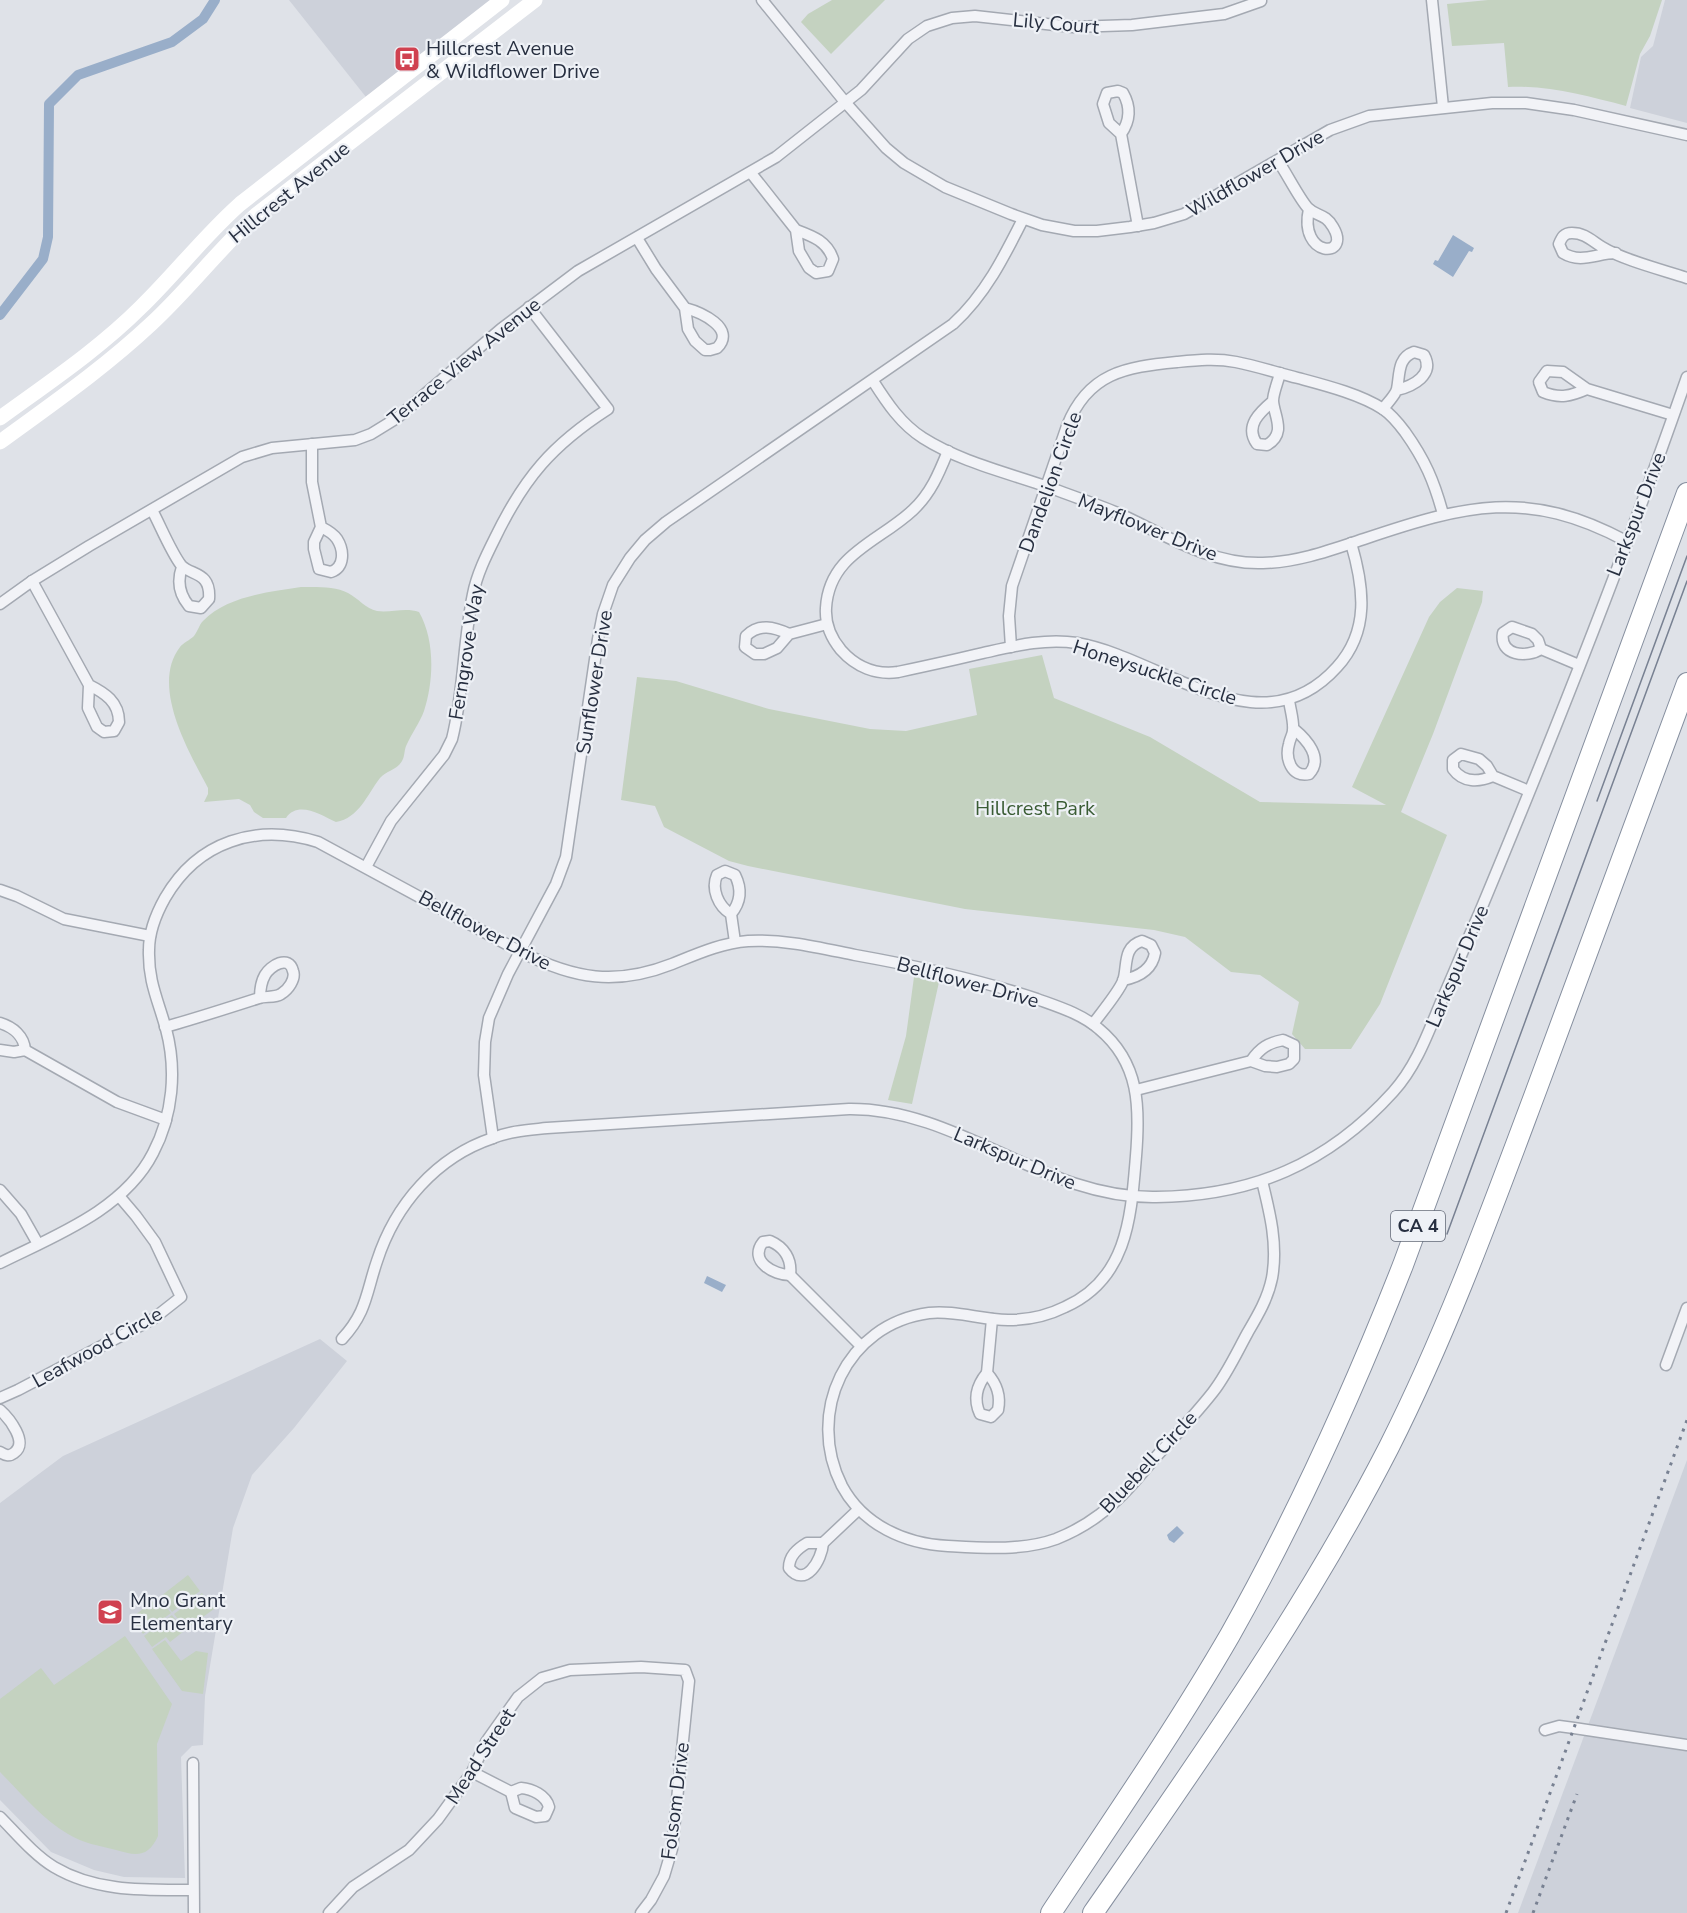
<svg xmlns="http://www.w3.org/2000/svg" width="1687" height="1913" font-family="'Nunito Sans',sans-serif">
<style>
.built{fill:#cdd1da}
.green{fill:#c4d2c0}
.water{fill:#99aec9}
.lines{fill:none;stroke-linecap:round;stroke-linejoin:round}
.canal{stroke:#99aec9;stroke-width:10}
.minor-casing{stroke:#a4a9b2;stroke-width:13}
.motorway-casing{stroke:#868f9f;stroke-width:22}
.minor{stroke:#f2f3f7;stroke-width:10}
.secondary{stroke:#fff;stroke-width:15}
.motorway{stroke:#fff;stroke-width:20}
.tram{stroke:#788192;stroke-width:1.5}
.rail{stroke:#788192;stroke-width:3;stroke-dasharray:3 6;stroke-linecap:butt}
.labels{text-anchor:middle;stroke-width:4.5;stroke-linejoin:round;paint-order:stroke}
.shield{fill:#eef1f6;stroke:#636977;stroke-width:1.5}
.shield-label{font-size:18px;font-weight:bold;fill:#272f40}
.street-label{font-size:20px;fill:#272f40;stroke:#eef1f6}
.poi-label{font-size:20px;fill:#272f40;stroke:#eef1f6;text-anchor:start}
.park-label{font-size:20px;fill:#3a5c34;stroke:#eef1f6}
</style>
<rect width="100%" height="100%" fill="#dfe2e8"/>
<g class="built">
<path d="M289,0H493L366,97Z"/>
<path d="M1665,0H1687V123L1630,108L1641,57L1653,46Z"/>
<path d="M320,1339L347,1361L294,1428L252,1475L233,1528L205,1696L203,1745L192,1746L181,1757L185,1878L124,1877L94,1870L51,1852L0,1800V1503L63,1456Z"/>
<path d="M1687,1460V1913H1518Z"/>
</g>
<g class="green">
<path d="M832,0H885L831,54L801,22L808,14Z"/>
<path d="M1488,0H1662L1650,36L1640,54L1626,106C1587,96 1549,85 1508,87L1504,43L1452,46L1447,4Z"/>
<path d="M301,587C317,587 335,586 348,593C358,598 366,609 377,611C391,613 405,607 419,612C435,640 434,680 424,711C420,722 412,733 407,744C404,749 405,756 402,761C397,770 386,771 380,778C367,795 359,818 336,822C321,815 298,800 286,818H263L254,812L250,805L239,799L204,802L208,794V788C189,752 150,686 180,647C183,643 190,640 194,636C198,631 199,625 203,621C227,596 269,592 301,587Z"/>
<path d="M1457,588L1483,591L1482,602L1433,734L1401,812L1447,835L1380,1004L1351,1049H1305L1292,1034L1299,1002L1260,975L1231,972L1185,937L1154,930L965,909L748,866L729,861L664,827L655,806L621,800L637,677L676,681L769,709L870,729L906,731L977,715L969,669L1042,655L1054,698L1150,737L1260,802L1386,805L1352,787L1429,617L1440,602Z"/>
<path d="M914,977L939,982L912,1104L888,1100L906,1036Z"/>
<path d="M188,1575L200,1591L172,1612L161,1596Z"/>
<path d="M202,1593L214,1609L186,1629L174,1614Z"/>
<path d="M159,1597L171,1613L143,1634L131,1618Z"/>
<path d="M172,1615L184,1631L170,1642L166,1637L152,1647L144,1636Z"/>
<path d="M125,1636L172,1704L157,1744L158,1836C148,1858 136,1856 116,1850C100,1846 82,1843 68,1834C42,1819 21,1793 0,1772V1699L41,1668L54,1685Z"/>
<path d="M165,1640L181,1661L196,1651L208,1653L203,1694L182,1691L152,1649Z"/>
</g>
<g class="water">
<path d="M1453,235L1474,248L1472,252L1469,251L1453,277L1433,264L1435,260L1438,261Z"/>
<path d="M707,1276L726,1285L722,1292L704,1283Z"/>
<path d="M1177,1526L1184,1533L1174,1543L1169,1540L1167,1535Z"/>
</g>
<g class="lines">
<path class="canal" d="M0,315L43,259L48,237L49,104L78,75L172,42L203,19L215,0"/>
<g class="minor-casing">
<g id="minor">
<path d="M762,0L845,102L886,148L904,163L945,187L1011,214L1042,225L1074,231H1097L1130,227L1154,223L1184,214L1330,130L1369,116L1492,103H1526L1574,110L1687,135"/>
<path d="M1432,0L1443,107"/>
<path d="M1121,134C1130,121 1131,107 1123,93L1118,91L1107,93L1103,104L1109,123L1121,134L1138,226"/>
<path d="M1278,161C1286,172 1300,200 1308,208C1317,217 1325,213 1333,227C1352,259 1298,258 1309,209"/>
<path d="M751,173L796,230L799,251L809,268L816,273L828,271L833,259C827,241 812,236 796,230"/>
<path d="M637,238L656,269L685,308L688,329L695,341L705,350H710L717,348C737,328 700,312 685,308"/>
<path d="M1616,253C1597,253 1581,264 1563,253L1559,244C1562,237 1564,233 1572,233C1585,233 1592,241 1602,247C1623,260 1663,270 1687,278"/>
<path d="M873,381C887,403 901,424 923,438C964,464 1014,474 1059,491C1080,499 1102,506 1122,515C1167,536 1212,565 1263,563C1299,562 1331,550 1364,539C1465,505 1527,488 1626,541"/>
<path d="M1587,389C1571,396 1560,399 1543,392L1539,382L1547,371L1563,372L1587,389L1673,415"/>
<path d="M1273,401C1260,412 1244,426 1257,444L1267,445C1287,433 1274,416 1273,401C1273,393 1278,382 1280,373"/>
<path d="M1383,409C1387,403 1395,396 1397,389C1400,375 1397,358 1414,352L1424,355C1435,375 1413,386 1397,390"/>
<path d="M312,444V482L321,527L314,542V549L319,569L331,572C345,567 344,550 337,539C333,533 327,530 321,527"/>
<path d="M948,451C939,473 931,493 913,510C879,542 829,554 826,608C825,624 831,638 841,650C856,667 876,675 898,672C926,666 954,660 983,653C1014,646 1045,638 1077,643C1163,658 1260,753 1337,667C1370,631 1364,587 1351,543"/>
<path d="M152,510C160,525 171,552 181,565C191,576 211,571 209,599L201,608L189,606C179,594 177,581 182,567"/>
<path d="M32,581L89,685L88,708L97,727L104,732L114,731L119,722C119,702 105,693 89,685"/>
<path d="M0,604L32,581L89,546L242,457L272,448L355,440L371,434L397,418L501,329L578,271L776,157L861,90L908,39L927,26L952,18L975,16L1073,27L1132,25L1224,14L1261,1"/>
<path d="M789,634C774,627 759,623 746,636L745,647L755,654H764L777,648L789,634L827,624"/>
<path d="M1011,647L1009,616L1012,586L1067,426C1088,373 1125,367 1177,362C1197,360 1216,358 1236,362C1257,366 1277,373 1298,378C1324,385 1360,394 1383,409C1392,415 1399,424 1405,432C1425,460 1434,481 1443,514"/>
<path d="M1541,649C1527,658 1499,656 1503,633L1512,627L1532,634L1538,640L1541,649L1579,665"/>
<path d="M1289,700C1290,709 1294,721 1293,730C1293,734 1290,739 1289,744C1285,758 1291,778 1309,774C1324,758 1306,739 1294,729"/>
<path d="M1493,776C1479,782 1463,783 1453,769V760L1461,754L1479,759L1487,766L1493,776L1529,791"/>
<path d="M366,867L391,821L444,755L452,739C464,692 463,642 473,594C477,574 486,556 495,538C524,478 552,445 608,409L529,307"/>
<path d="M0,890L17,896L64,919L150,936"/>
<path d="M731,914C741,902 742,889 735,875L725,871L717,875C711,889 718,906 731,914L735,942"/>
<path d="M0,1023C13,1027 24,1036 25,1050"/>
<path d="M1093,1024C1101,1013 1118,993 1123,981C1128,967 1122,947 1142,941L1151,945L1155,953C1152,970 1139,977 1123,980"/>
<path d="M165,1027C197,1018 228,1008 259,998C266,996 275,998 281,994C288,990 296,979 293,971C289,954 270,966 265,975C261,982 260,990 260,998"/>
<path d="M0,1050L14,1052L25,1050L117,1102L166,1120"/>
<path d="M1136,1090L1251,1061L1265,1066L1277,1067L1289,1064L1294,1059V1045L1283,1040C1268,1043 1260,1048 1251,1061"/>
<path d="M493,1138L484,1075L485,1042L489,1018L508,974L556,884L566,857L598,639L603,614L613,585L630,558L645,540L666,522L953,324C985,295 1004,257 1023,219"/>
<path d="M0,1190L21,1214L38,1244"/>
<path d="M770,1241C784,1247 792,1259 790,1275C774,1275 748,1261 763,1242Z"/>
<path d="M0,1263C54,1236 124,1210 153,1153C173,1115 177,1070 166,1029C158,1000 148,981 149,950C149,931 156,914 165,898C198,841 256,823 318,842L521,952C574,979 616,986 672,964C697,954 721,943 748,941C784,939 820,948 855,955C917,966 977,979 1037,999C1059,1007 1082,1014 1099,1029C1140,1063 1140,1108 1136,1156C1131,1216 1128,1279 1065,1307C1047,1316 1028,1320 1008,1320C982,1320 955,1310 929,1313C846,1324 805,1413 842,1486C863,1525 905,1544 948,1546C983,1548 1023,1551 1056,1539C1071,1533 1086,1525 1099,1515C1121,1499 1137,1479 1154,1459C1174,1437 1195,1415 1213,1392C1227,1374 1237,1352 1248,1332C1258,1315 1268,1298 1272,1278C1278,1245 1270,1213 1262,1181"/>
<path d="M790,1275L861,1346"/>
<path d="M342,1339C367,1312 366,1293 377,1261C395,1205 436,1157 493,1138C510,1131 529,1130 547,1128L849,1109C960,1108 1043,1199 1156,1197C1252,1196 1328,1164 1393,1092C1416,1067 1428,1033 1441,1002C1454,973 1466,943 1479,914C1553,737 1624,558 1687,377"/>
<path d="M1666,1365L1687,1308"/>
<path d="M987,1373C997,1384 1001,1395 998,1410L991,1417L980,1414C973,1399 977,1385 987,1373Z"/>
<path d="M987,1373L992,1319"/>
<path d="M0,1398L18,1390L153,1319L181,1297L155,1242L136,1216L119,1196"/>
<path d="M0,1410C9,1418 29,1443 14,1453C9,1457 5,1455 0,1452"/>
<path d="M807,1543H823C822,1560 805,1589 789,1568C789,1556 797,1549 807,1543Z"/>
<path d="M823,1543L858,1510"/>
<path d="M1545,1730L1559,1726L1574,1728L1687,1745"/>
<path d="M193,1763L194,1913"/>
<path d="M472,1772L511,1792"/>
<path d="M521,1788C532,1789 546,1795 549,1807L545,1816L536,1817L515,1808L511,1792Z"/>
<path d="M0,1817C16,1833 34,1855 54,1867C96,1892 144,1890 192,1890"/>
<path d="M329,1913L353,1887L409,1850L438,1819L472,1772L486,1742L518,1697L542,1678L570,1670L641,1667L685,1670L689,1681L672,1849L664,1876L651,1900L641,1913"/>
</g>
</g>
<g class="motorway-casing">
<g id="motorway">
<path d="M1051,1913C1112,1821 1175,1730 1230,1635C1297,1516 1353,1392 1403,1265L1687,493"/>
<path d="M1093,1913C1198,1762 1305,1611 1389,1447C1447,1332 1491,1211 1536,1091C1587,955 1638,819 1687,683"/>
</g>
</g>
<use href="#minor" class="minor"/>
<g class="secondary">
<path d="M0,418C48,383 99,349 141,307C175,274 204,236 240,204L502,0"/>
<path d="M0,442C52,404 104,368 151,324C188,290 219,249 256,215L535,0"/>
</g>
<use href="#motorway" class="motorway"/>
<g class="tram">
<path d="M1597,801L1687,556"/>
<path d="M1447,1234L1687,581"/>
</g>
<g class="rail">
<path d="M1506,1913L1687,1420"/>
<path d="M1533,1913L1577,1794"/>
</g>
</g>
<defs>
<g id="bus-square" transform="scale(1.35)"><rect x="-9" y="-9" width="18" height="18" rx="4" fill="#d04150" stroke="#eef1f6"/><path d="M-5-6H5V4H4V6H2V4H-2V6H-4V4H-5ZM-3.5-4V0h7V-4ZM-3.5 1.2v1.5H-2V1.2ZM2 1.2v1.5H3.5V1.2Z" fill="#fff"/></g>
<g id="school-square" transform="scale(1.35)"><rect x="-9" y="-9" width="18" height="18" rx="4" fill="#d04150" stroke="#eef1f6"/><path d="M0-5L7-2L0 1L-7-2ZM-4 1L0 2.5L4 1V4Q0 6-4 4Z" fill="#fff"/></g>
</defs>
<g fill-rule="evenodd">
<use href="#bus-square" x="407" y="59"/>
<use href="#school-square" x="110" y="1612"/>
</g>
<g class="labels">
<rect class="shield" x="1391" y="1211" width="54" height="30" rx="4.5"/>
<g class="shield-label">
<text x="1418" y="1232">CA 4</text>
</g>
<g class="street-label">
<text transform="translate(1056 23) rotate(5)" y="7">Lily Court</text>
<text transform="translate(1255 173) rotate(-30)" y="7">Wildflower Drive</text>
<text transform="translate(289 192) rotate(-39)" y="7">Hillcrest Avenue</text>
<text transform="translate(464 361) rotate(-39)" y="7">Terrace View Avenue</text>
<text transform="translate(1050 482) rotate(-70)" y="7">Dandelion Circle</text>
<text transform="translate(1636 514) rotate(-69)" y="7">Larkspur Drive</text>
<text transform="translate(1148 527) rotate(22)" y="7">Mayflower Drive</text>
<text transform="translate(466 652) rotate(-81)" y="7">Ferngrove Way</text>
<text transform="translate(1155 672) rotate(18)" y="7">Honeysuckle Circle</text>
<text transform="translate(594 682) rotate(-81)" y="7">Sunflower Drive</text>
<text transform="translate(485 930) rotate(28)" y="7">Bellflower Drive</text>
<text transform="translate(1457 966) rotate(-67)" y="7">Larkspur Drive</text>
<text transform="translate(968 982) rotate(15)" y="7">Bellflower Drive</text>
<text transform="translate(1015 1158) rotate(23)" y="7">Larkspur Drive</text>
<text transform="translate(97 1347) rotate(-29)" y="7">Leafwood Circle</text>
<text transform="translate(1148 1462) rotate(-47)" y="7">Bluebell Circle</text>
<text transform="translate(480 1756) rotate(-57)" y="7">Mead Street</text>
<text transform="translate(675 1801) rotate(-83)" y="7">Folsom Drive</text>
</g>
<g class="poi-label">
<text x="426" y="55">Hillcrest Avenue<tspan x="426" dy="23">&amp; Wildflower Drive</tspan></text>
<text x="130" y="1607">Mno Grant<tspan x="130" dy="23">Elementary</tspan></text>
</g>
<g class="park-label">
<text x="1035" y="815">Hillcrest Park</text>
</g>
</g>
</svg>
